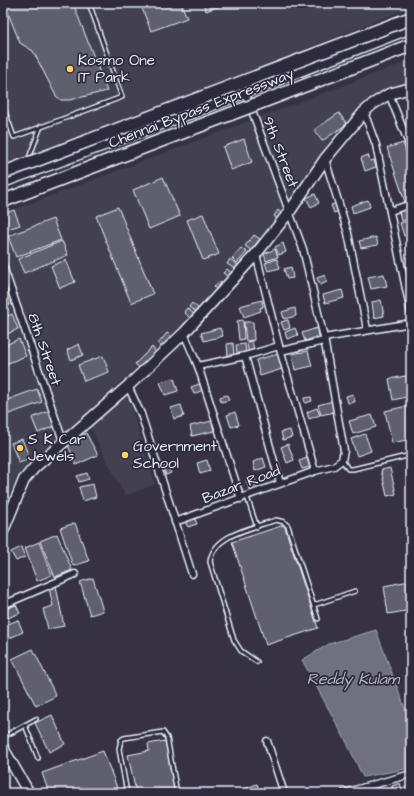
<svg xmlns="http://www.w3.org/2000/svg" width="414" height="796" font-family="'Architects Daughter',sans-serif">
<style>
.built{fill:#433f51}
.water{fill:#70717f;stroke:#a0a4af}
.building{fill:#605e6e;stroke:#e8f1f8}
.lines{fill:none;stroke-linecap:round;stroke-linejoin:round}
.lane-casing{stroke:#e8f1f8;stroke-width:6}
.street-casing{stroke:#e8f1f8;stroke-width:9}
.primary-casing{stroke:#e8f1f8;stroke-width:13}
.lane{stroke:#2f2a3d;stroke-width:3}
.street{stroke:#2f2a3d;stroke-width:6}
.primary{stroke:#2f2a3d;stroke-width:10}
.highway-bridge-casing{stroke:#e8f1f8;stroke-width:15;stroke-linecap:butt}
.highway-bridge{stroke:#2f2a3d;stroke-width:12}
.poi-dot{fill:#ffd166;stroke:#2f2a3d;stroke-width:1.5}
.labels{text-anchor:middle;stroke-width:3.5;stroke-linejoin:round;paint-order:stroke}
.poi-label{font-size:15px;fill:#e8f1f8;stroke:#2f2a3d;text-anchor:start}
.street-label{font-size:15px;fill:#e8f1f8;stroke:#2f2a3d}
.water-label{font-size:16px;font-style:italic;fill:#b2b7c2;stroke:#2f2a3d}
</style>
<rect width="100%" height="100%" fill="#363244"/>
<filter id="ink" filterUnits="userSpaceOnUse"><feTurbulence type="fractalNoise" baseFrequency=".025" numOctaves="2"/><feDisplacementMap in="SourceGraphic" scale="8" xChannelSelector="R" yChannelSelector="G"/><feConvolveMatrix kernelMatrix="1 2 1 2 8 2 1 2 1" color-interpolation-filters="sRGB"/></filter>
<g filter="url(#ink)">
<g class="built">
<path d="M3,3H411V7L229,80L3,164Z"/>
<path d="M411,60V81L366,102L325,152L266,233L180,328L21,473L3,506V214Z"/>
<path d="M127,394L155,484L125,496L90,427Z"/>
</g>
<path class="water" d="M376,630L409,719L411,768L363,777L347,743L302,660L329,644Z"/>
<g class="building">
<path d="M4,3H73L107,91L70,100H61L56,96L33,51L20,43Z"/>
<path d="M140,3H181L187,18L151,31Z"/>
<path d="M203,3H228L206,11Z"/>
<path d="M339,113L347,124L322,141L314,130Z"/>
<path d="M244,139L252,162L231,170L223,147Z"/>
<path d="M403,143L411,166V200L405,202L387,148Z"/>
<path d="M368,155L370,161L374,160L376,167L365,171L361,158Z"/>
<path d="M163,177L180,216L149,229L133,190Z"/>
<path d="M315,194L319,203L311,207L306,198Z"/>
<path d="M368,200L370,207L353,213L351,206Z"/>
<path d="M338,203L341,210L334,213L331,205Z"/>
<path d="M118,207L153,294L131,303L96,216Z"/>
<path d="M411,208V218L401,221L399,211Z"/>
<path d="M14,210L20,225L5,230L3,214Z"/>
<path d="M278,210L282,214L277,219L274,216Z"/>
<path d="M203,214L219,254L203,260L187,220Z"/>
<path d="M53,219L61,240L16,257L8,236Z"/>
<path d="M411,220V234L404,236L400,223Z"/>
<path d="M254,235L260,239L251,250L245,246Z"/>
<path d="M376,237L378,245L361,248L359,241Z"/>
<path d="M62,241L68,255L24,273L18,259Z"/>
<path d="M283,243L286,252L279,255L275,247Z"/>
<path d="M241,248L247,252L237,263L232,258Z"/>
<path d="M275,249L278,257L266,261L264,254Z"/>
<path d="M230,259L238,265L235,269L227,264Z"/>
<path d="M277,259L280,268L268,271L265,263Z"/>
<path d="M66,260L75,282L60,288L51,266Z"/>
<path d="M291,267L293,278L287,279L284,269Z"/>
<path d="M227,269L233,274L229,278L223,273Z"/>
<path d="M384,274L387,286L371,289L368,277Z"/>
<path d="M325,275L327,282L320,285L317,278Z"/>
<path d="M219,281L222,284L217,290L214,287Z"/>
<path d="M342,290L344,298L325,303L323,295Z"/>
<path d="M5,293L10,305L3,308V294Z"/>
<path d="M262,300L263,307L260,308L261,311L244,317L240,306Z"/>
<path d="M381,300L384,316L374,318L372,302Z"/>
<path d="M192,303L199,309L196,312L189,307Z"/>
<path d="M187,308L194,314L190,318L184,312Z"/>
<path d="M295,308L296,316L284,319L282,312Z"/>
<path d="M12,314L18,329L3,336V318Z"/>
<path d="M243,320L244,339L239,340L237,321Z"/>
<path d="M288,320L290,328L284,330L281,322Z"/>
<path d="M244,322H253L254,340L246,341Z"/>
<path d="M220,328L223,336L204,341L201,333Z"/>
<path d="M295,328L298,335L287,339L285,332Z"/>
<path d="M317,328L319,336L305,341L302,333Z"/>
<path d="M167,333L172,337L163,348L158,344Z"/>
<path d="M19,339L26,356L3,365V346Z"/>
<path d="M252,341L254,350L248,351L247,342Z"/>
<path d="M233,343L234,355L228,356L227,344Z"/>
<path d="M79,344L83,355L71,360L67,350Z"/>
<path d="M245,344L246,354H237L236,345Z"/>
<path d="M152,347L156,352L140,368L135,364Z"/>
<path d="M308,351L312,366L295,370L292,354Z"/>
<path d="M278,354L282,369L260,376L256,360Z"/>
<path d="M103,356L109,372L84,381L78,365Z"/>
<path d="M411,375V396L393,400L389,379Z"/>
<path d="M174,378L178,391L165,395L160,382Z"/>
<path d="M202,383L205,389L194,394L191,387Z"/>
<path d="M37,389L42,402L9,414L4,401Z"/>
<path d="M353,394L355,402L348,403L346,396Z"/>
<path d="M227,395L229,400L221,402L220,397Z"/>
<path d="M311,397L312,401L305,403L304,398Z"/>
<path d="M333,401L335,412L321,415L318,405Z"/>
<path d="M181,405L184,416L174,419L171,408Z"/>
<path d="M407,406L411,424V439L392,443L385,411Z"/>
<path d="M317,408L320,415L309,419L307,412Z"/>
<path d="M51,410L57,425L38,433L32,418Z"/>
<path d="M235,412L239,425L231,427L227,415Z"/>
<path d="M372,415L376,427L353,434L349,421Z"/>
<path d="M212,421L214,431L192,436L190,426Z"/>
<path d="M290,430L292,437L283,440L281,432Z"/>
<path d="M86,433L98,455L76,465L68,445Z"/>
<path d="M365,434L371,451L357,456L351,439Z"/>
<path d="M22,439L30,459L19,463L11,443Z"/>
<path d="M288,444L294,460L287,463L281,447Z"/>
<path d="M263,458L266,467L255,471L253,462Z"/>
<path d="M307,458L310,467L302,469L299,461Z"/>
<path d="M207,460L210,471L200,474L197,463Z"/>
<path d="M167,465L171,473L166,475L163,467Z"/>
<path d="M390,468L396,494L387,496L381,470Z"/>
<path d="M87,473L89,479L79,482L77,476Z"/>
<path d="M254,477L257,486L249,489L246,480Z"/>
<path d="M93,484L96,497L83,501L79,487Z"/>
<path d="M194,516L197,524L188,527L184,520Z"/>
<path d="M75,523L89,561L73,566L60,528Z"/>
<path d="M284,525L318,628L266,645L232,542Z"/>
<path d="M57,534L72,570L55,577L40,541Z"/>
<path d="M39,542L52,575L37,581L25,548Z"/>
<path d="M21,547L25,557L16,561L11,552Z"/>
<path d="M93,578L103,611L90,615L80,582Z"/>
<path d="M409,581L411,610L388,614L384,586Z"/>
<path d="M56,586L64,626L48,629L43,609L53,606L49,588Z"/>
<path d="M16,605L20,613L3,620V610Z"/>
<path d="M18,620L23,632L3,641V626Z"/>
<path d="M33,649L56,696L36,706L12,659Z"/>
<path d="M52,715L65,744L49,752L35,723Z"/>
<path d="M165,741L176,792L136,793L128,755L149,751L148,744Z"/>
<path d="M103,751L119,793H49L42,773Z"/>
<path d="M400,783L403,793H394L392,786Z"/>
<path d="M257,784L260,793H240L239,791Z"/>
<path d="M391,788L393,793H383L382,792Z"/>
</g>
<g class="lines">
<g class="lane-casing">
<g id="lane">
<path d="M3,106L14,137L122,97L89,3"/>
<path d="M29,158L41,126"/>
<path d="M342,460L348,469H353L411,455"/>
<path d="M247,497L257,527"/>
<path d="M314,605L355,591"/>
<path d="M257,662L241,651L234,640L210,562C213,534 254,528 276,520L284,522L288,526L318,619"/>
<path d="M25,725L38,758"/>
<path d="M3,737L36,719"/>
<path d="M127,793L119,749L121,740L124,738L163,732L167,738L177,793"/>
</g>
</g>
<g class="street-casing">
<g id="street">
<path d="M389,94L411,149"/>
<path d="M364,112L376,145L411,313"/>
<path d="M325,159L348,233L367,329"/>
<path d="M390,211L411,204"/>
<path d="M256,254L279,346L315,471"/>
<path d="M3,266L63,441"/>
<path d="M184,333L198,366L241,499"/>
<path d="M324,338L411,323"/>
<path d="M281,351L324,341"/>
<path d="M245,356L280,483"/>
<path d="M198,366L245,356L279,346"/>
<path d="M128,386L141,414L192,574"/>
<path d="M175,522L315,471L334,466L342,460L344,451L324,338L303,249L245,92"/>
<path d="M3,605L75,574"/>
<path d="M267,741L284,793"/>
<path d="M344,793L411,774"/>
</g>
</g>
<g class="primary-casing">
<g id="primary">
<path d="M3,182L194,112L411,28"/>
<path d="M3,531L24,480L34,468L128,386L184,333L256,254L290,211L325,159L364,112L373,104L389,94L411,88"/>
<path d="M3,748L29,793"/>
</g>
</g>
<use href="#lane" class="lane"/>
<use href="#street" class="street"/>
<use href="#primary" class="primary"/>
<g class="highway-bridge-casing">
<g id="highway-bridge">
<path d="M3,173L411,18"/>
<path d="M3,201L411,45"/>
</g>
</g>
<use href="#highway-bridge" class="highway-bridge"/>
</g>
</g>
<g class="poi-dot">
<circle cx="70" cy="69" r="4"/>
<circle cx="20" cy="448" r="4"/>
<circle cx="125" cy="455" r="4"/>
</g>
<g class="labels">
<g class="poi-label">
<text x="78" y="65">Kosmo One<tspan x="78" dy="17">IT Park</tspan></text>
<text x="28" y="444">S K Car<tspan x="28" dy="17">Jewels</tspan></text>
<text x="133" y="451">Government<tspan x="133" dy="17">School</tspan></text>
</g>
<g class="street-label">
<text transform="translate(201 108) rotate(-21)" y="5">Chennai Bypass Expressway</text>
<text transform="translate(281 152) rotate(69)" y="5">9th Street</text>
<text transform="translate(45 349) rotate(71)" y="5">8th Street</text>
<text transform="translate(241 484) rotate(-21)" y="5">Bazar Road</text>
</g>
<g class="water-label">
<text x="353" y="684">Reddy Kulam</text>
</g>
</g>
<rect width="414" height="796" fill="none" stroke="#2f2a3d" stroke-width="16"/>
<rect x="8" y="8" width="398" height="780" fill="none" stroke="#e8f1f8" stroke-width="1.5" filter="url(#ink)"/>
</svg>
